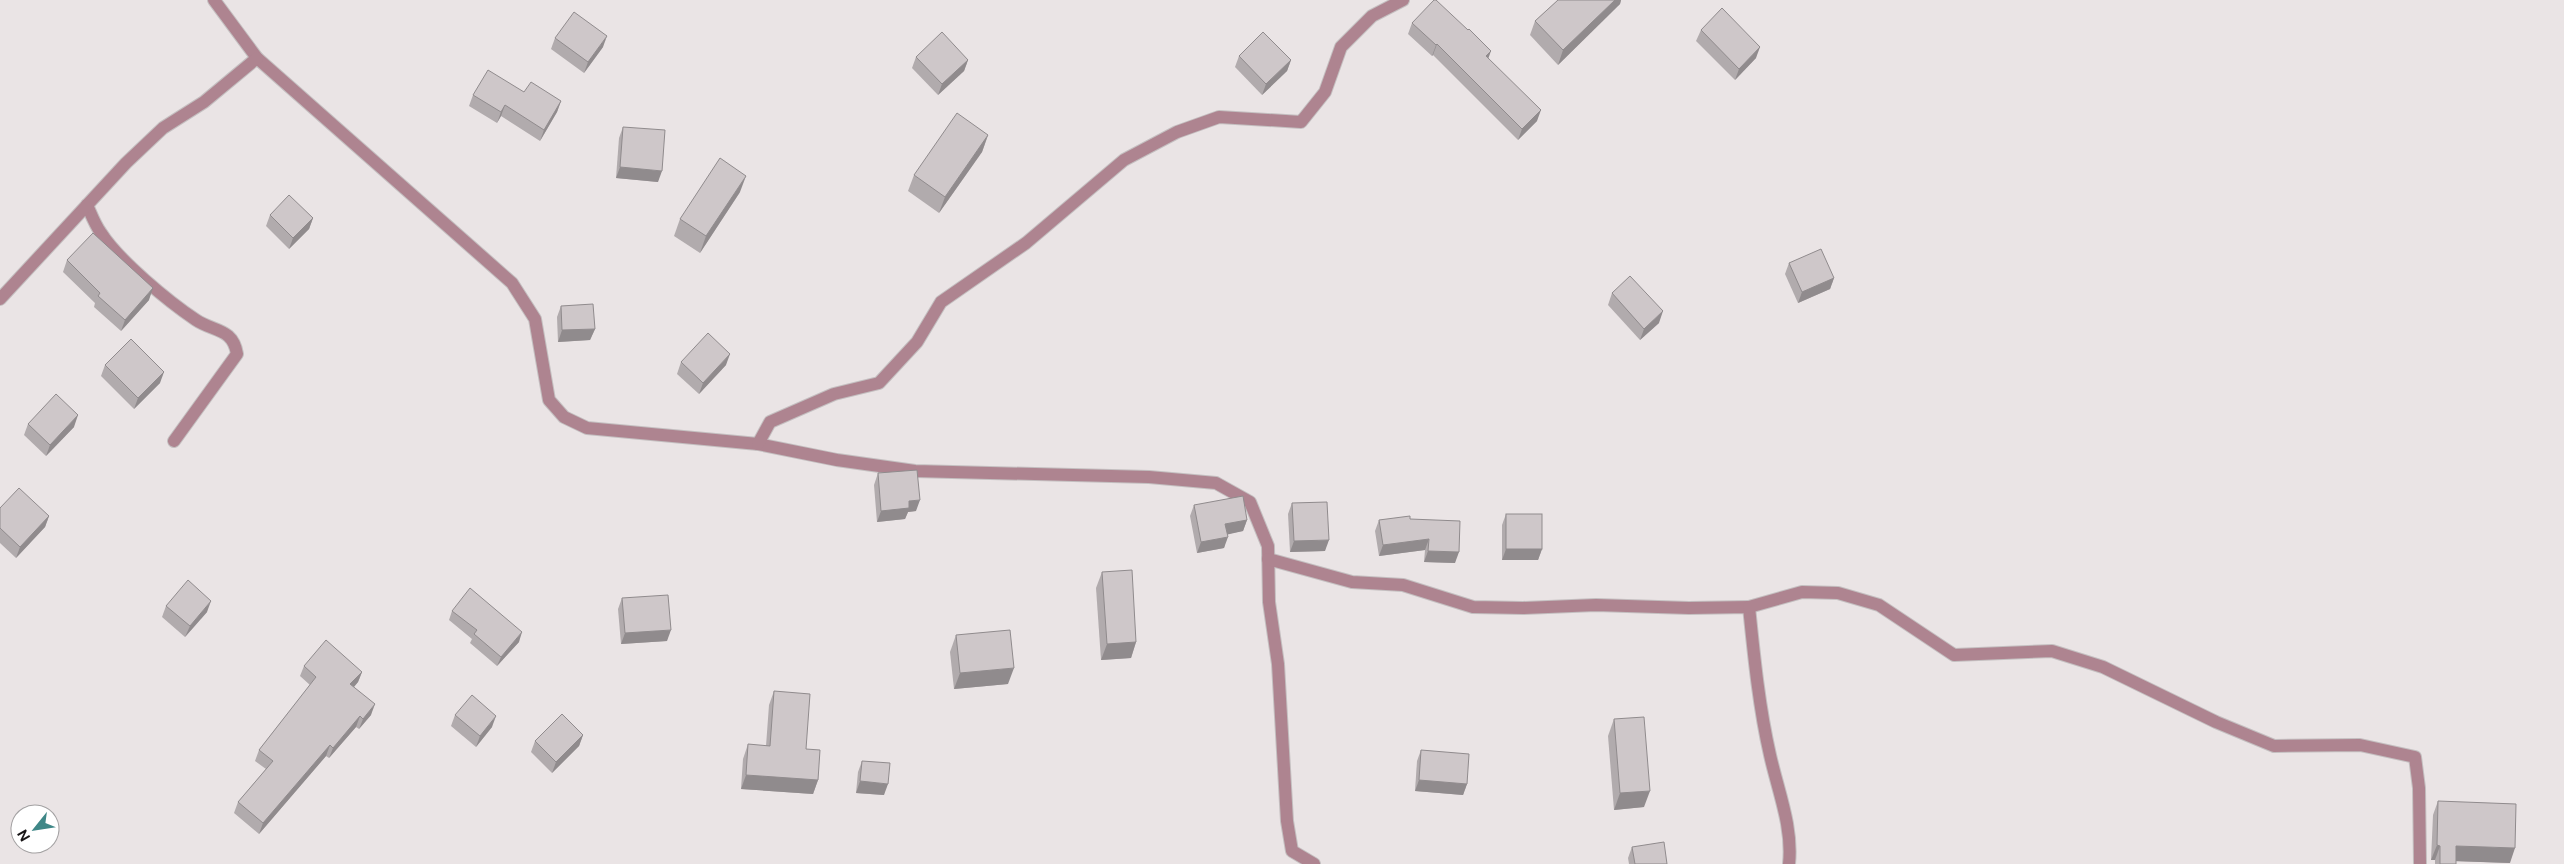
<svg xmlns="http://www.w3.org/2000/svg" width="2564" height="864" font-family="'Public Sans',sans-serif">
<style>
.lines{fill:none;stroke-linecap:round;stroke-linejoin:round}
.minor-casing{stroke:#c4bfc0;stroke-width:14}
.minor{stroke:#ae8490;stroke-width:12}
.wall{fill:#b1abad}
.shaded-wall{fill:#908b8d}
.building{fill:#cec7c9;stroke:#908b8d}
</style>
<rect width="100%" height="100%" fill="#eae4e5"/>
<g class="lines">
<g class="minor-casing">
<g id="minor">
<path d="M214,0L257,58L512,283L535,319L549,400L564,417L587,428L758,444L837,460L915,471L1149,477L1216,483L1250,502L1268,546L1269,602L1278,664L1287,821L1292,851L1314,864"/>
<path d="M87,205C91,214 95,225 101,233C118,260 169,302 196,320C214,332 233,328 237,354L174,441"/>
<path d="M0,299L126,163L163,128L204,102L257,58"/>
<path d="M758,444L770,422L834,394L879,383L917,342L941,302L1026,243L1124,160L1177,132L1219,117L1301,122L1325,92L1341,47L1372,16L1403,0"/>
<path d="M1268,559L1352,582L1403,585L1473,607L1523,608L1596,605L1689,608L1749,607C1754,656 1759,707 1770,755C1778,791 1793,827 1789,864"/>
<path d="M1749,607L1802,592L1838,593L1879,605L1954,655L2052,651L2103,667L2216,722L2274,746L2360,745L2415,757L2419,788L2420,864"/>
</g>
</g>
<use href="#minor" class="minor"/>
</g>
<g class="wall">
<path d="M1558,0H1621L1620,4L1558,65L1530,35L1535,21Z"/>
<path d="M1412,23L1488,58L1537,121L1518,140L1433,55L1432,56L1408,34Z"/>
<path d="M1701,30L1756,58L1735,80L1696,41Z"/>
<path d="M555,38L603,47L584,73L551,49Z"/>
<path d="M1239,56L1291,60L1287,71L1262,95L1235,67Z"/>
<path d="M916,57L968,60L964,71L938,95L912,68Z"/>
<path d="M524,92L561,101L557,112L540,141L501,116L497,123L469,106L473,95Z"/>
<path d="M623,127L658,182L616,178L619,138Z"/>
<path d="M988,135L982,152L939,213L908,191L914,175Z"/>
<path d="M740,192L700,253L674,236L680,219Z"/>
<path d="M270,215L313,218L309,229L289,249L266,226Z"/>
<path d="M67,260L149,300L121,331L94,307L95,303L63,272Z"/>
<path d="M1789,263L1834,278L1830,289L1798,303L1785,274Z"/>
<path d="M1612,293L1659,323L1640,340L1608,305Z"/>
<path d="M561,306L595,329L590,340L558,342L557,317Z"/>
<path d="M681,362L726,365L699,394L677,374Z"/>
<path d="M105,365L160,383L134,409L101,376Z"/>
<path d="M28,424L74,427L46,456L24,435Z"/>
<path d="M878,473L916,511L908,512L905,519L877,522L874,485Z"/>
<path d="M1292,503L1325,551L1290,552L1288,514Z"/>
<path d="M1194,505L1247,520L1243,531L1227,534L1224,548L1197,553L1190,516Z"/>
<path d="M0,508L49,516L45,527L16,558L0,543Z"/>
<path d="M1506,514L1542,549L1538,560H1502V525Z"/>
<path d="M1410,519L1455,563L1424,562L1425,550L1379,556L1375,531L1379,520Z"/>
<path d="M1102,572L1136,642L1131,658L1101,660L1096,588Z"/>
<path d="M622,598L667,641L621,644L618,609Z"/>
<path d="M166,606L207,612L185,637L162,617Z"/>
<path d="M452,611L519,642L497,666L470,643L472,639L449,620Z"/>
<path d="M956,635L1008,684L954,689L950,652Z"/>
<path d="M304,666L362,672L358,682L354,687L371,715L359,729L356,727L329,758L326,756L259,834L234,813L238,802L266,769L255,761L259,750L310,685L300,676Z"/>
<path d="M774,691L806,749L818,780L813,794L741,789L743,759L748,744L766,746L769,705Z"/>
<path d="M455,715L492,727L476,747L451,726Z"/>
<path d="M1614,719L1644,807L1614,810L1608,736Z"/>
<path d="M583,735L579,746L552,773L531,752L535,741Z"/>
<path d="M1421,750L1467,784L1463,795L1415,791L1417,761Z"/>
<path d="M862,761L884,795L856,793L858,772Z"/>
<path d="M2438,801L2510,863L2456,861V864H2435V860H2431L2433,815Z"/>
<path d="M1632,847L1667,864H1629L1628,858Z"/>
</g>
<g class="shaded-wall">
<path d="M1615,0H1621L1620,4L1558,65L1563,50Z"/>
<path d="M607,36L603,47L584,73L588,62Z"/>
<path d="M1437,44L1433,55L1432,56L1436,45Z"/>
<path d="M1760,47L1756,58L1735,80L1739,69Z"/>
<path d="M1491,51L1487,62L1486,56Z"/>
<path d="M968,60L964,71L938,95L942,84Z"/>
<path d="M1291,60L1287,71L1262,95L1266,84Z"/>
<path d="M561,101L557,112L540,141L544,130Z"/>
<path d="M505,105L501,116L497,123L501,112Z"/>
<path d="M1541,110L1537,121L1518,140L1522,129Z"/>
<path d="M988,135L982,152L939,213L945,197Z"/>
<path d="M620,167L662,171L658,182L616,178Z"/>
<path d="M746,176L740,192L700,253L706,236Z"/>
<path d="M313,218L309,229L289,249L293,238Z"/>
<path d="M1834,278L1830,289L1798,303L1802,292Z"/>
<path d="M153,288L149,300L121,331L125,320Z"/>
<path d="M1663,311L1659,323L1640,340L1644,329Z"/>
<path d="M595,329L590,340L558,342L562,330Z"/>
<path d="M730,354L726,365L699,394L703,383Z"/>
<path d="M164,372L160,383L134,409L138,398Z"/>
<path d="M78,415L74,427L46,456L50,445Z"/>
<path d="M920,500L916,511L908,512L905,519L877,522L881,511L909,501Z"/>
<path d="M49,516L45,527L16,558L20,547Z"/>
<path d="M1247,520L1243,531L1221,536L1225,524Z"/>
<path d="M1228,537L1224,548L1197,553L1201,542Z"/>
<path d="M1429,539L1425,550L1379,556L1383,545Z"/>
<path d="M1329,540L1325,551L1290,552L1294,541Z"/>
<path d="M1506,549H1542L1538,560H1502Z"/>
<path d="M1428,551L1459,552L1455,563L1424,562Z"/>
<path d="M211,601L207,612L185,637L190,626Z"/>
<path d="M671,630L667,641L621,644L625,633Z"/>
<path d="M522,632L519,642L497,666L501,657Z"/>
<path d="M1136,642L1131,658L1101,660L1107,644Z"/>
<path d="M1014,668L1008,684L954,689L960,673Z"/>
<path d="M362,672L358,682L347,695L350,684Z"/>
<path d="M375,704L371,715L359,729L363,719Z"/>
<path d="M360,716L356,727L329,758L333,748Z"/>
<path d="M496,716L492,727L476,747L480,736Z"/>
<path d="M583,735L579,746L552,773L556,762Z"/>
<path d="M330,745L326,756L259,834L263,823Z"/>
<path d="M746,775L818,780L813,794L741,789Z"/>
<path d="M1419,780L1467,784L1463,795L1415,791Z"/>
<path d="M860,781L888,784L884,795L856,793Z"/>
<path d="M1650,791L1644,807L1614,810L1620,793Z"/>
<path d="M2437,845L2440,846L2435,860H2431Z"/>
<path d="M2456,846L2515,848L2510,863L2451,861Z"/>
</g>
<g class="building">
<path d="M1434,0H1436L1468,30L1469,29L1491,51L1486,56L1541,110L1522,129L1437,44L1436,45L1412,23Z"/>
<path d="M1558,0H1615L1563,50L1535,21Z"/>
<path d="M1722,8L1760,47L1739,69L1701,30Z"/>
<path d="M574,12L607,36L588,62L555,38Z"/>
<path d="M942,32L968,60L942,84L916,57Z"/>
<path d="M1263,32L1291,60L1266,84L1239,56Z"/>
<path d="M488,70L524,92L531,82L561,101L544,130L505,105L501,112L473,95Z"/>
<path d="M957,113L988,135L945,197L914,175Z"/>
<path d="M623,127L665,130L662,171L620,167Z"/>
<path d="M720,158L746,176L706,236L680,219Z"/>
<path d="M289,195L313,218L293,238L270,215Z"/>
<path d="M93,233L153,288L125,320L98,296L100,293L67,260Z"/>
<path d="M1821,249L1834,278L1802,292L1789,263Z"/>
<path d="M1630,276L1663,311L1644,329L1612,293Z"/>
<path d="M593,304L595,329L562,330L561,306Z"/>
<path d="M708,333L730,354L703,383L681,362Z"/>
<path d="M131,339L164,372L138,398L105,365Z"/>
<path d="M56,394L78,415L50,445L28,424Z"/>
<path d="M917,470L920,500L909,501V508L881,511L878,473Z"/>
<path d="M19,488L49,516L20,547L0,528V508Z"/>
<path d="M1243,496L1247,520L1225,524L1228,537L1201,542L1194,505Z"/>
<path d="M1327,502L1329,540L1294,541L1292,503Z"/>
<rect x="1506" y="514" width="36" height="35"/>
<path d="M1410,516V519L1460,521L1459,552L1428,551L1429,539L1383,545L1379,520Z"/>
<path d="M1132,570L1136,642L1107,644L1102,572Z"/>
<path d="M188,580L211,601L190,626L166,606Z"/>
<path d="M470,588L522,632L501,657L474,634L477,630L452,611Z"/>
<path d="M668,595L671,630L625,633L622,598Z"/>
<path d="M1010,630L1014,668L960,673L956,635Z"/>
<path d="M326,640L362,672L350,684L375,704L363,719L360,716L333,748L330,745L263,823L238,802L273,761L259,750L316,677L304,666Z"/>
<path d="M774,691L810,694L806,749L820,750L818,780L746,775L748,744L770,746Z"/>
<path d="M472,695L496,716L480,736L455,715Z"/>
<path d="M562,714L583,735L556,762L535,741Z"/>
<path d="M1644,717L1650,791L1620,793L1614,719Z"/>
<path d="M1421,750L1469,754L1467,784L1419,780Z"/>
<path d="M862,761L890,763L888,784L860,781Z"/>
<path d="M2438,801L2516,804L2515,848L2456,846V864H2440V846L2437,845Z"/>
<path d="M1664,842L1667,864H1635L1632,847Z"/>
</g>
<g transform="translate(35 829) rotate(240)"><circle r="24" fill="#ffffff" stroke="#a3a1a2"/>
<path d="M0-4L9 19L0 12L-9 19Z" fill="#3f8787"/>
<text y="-8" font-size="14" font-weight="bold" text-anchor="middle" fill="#181516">N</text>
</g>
</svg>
